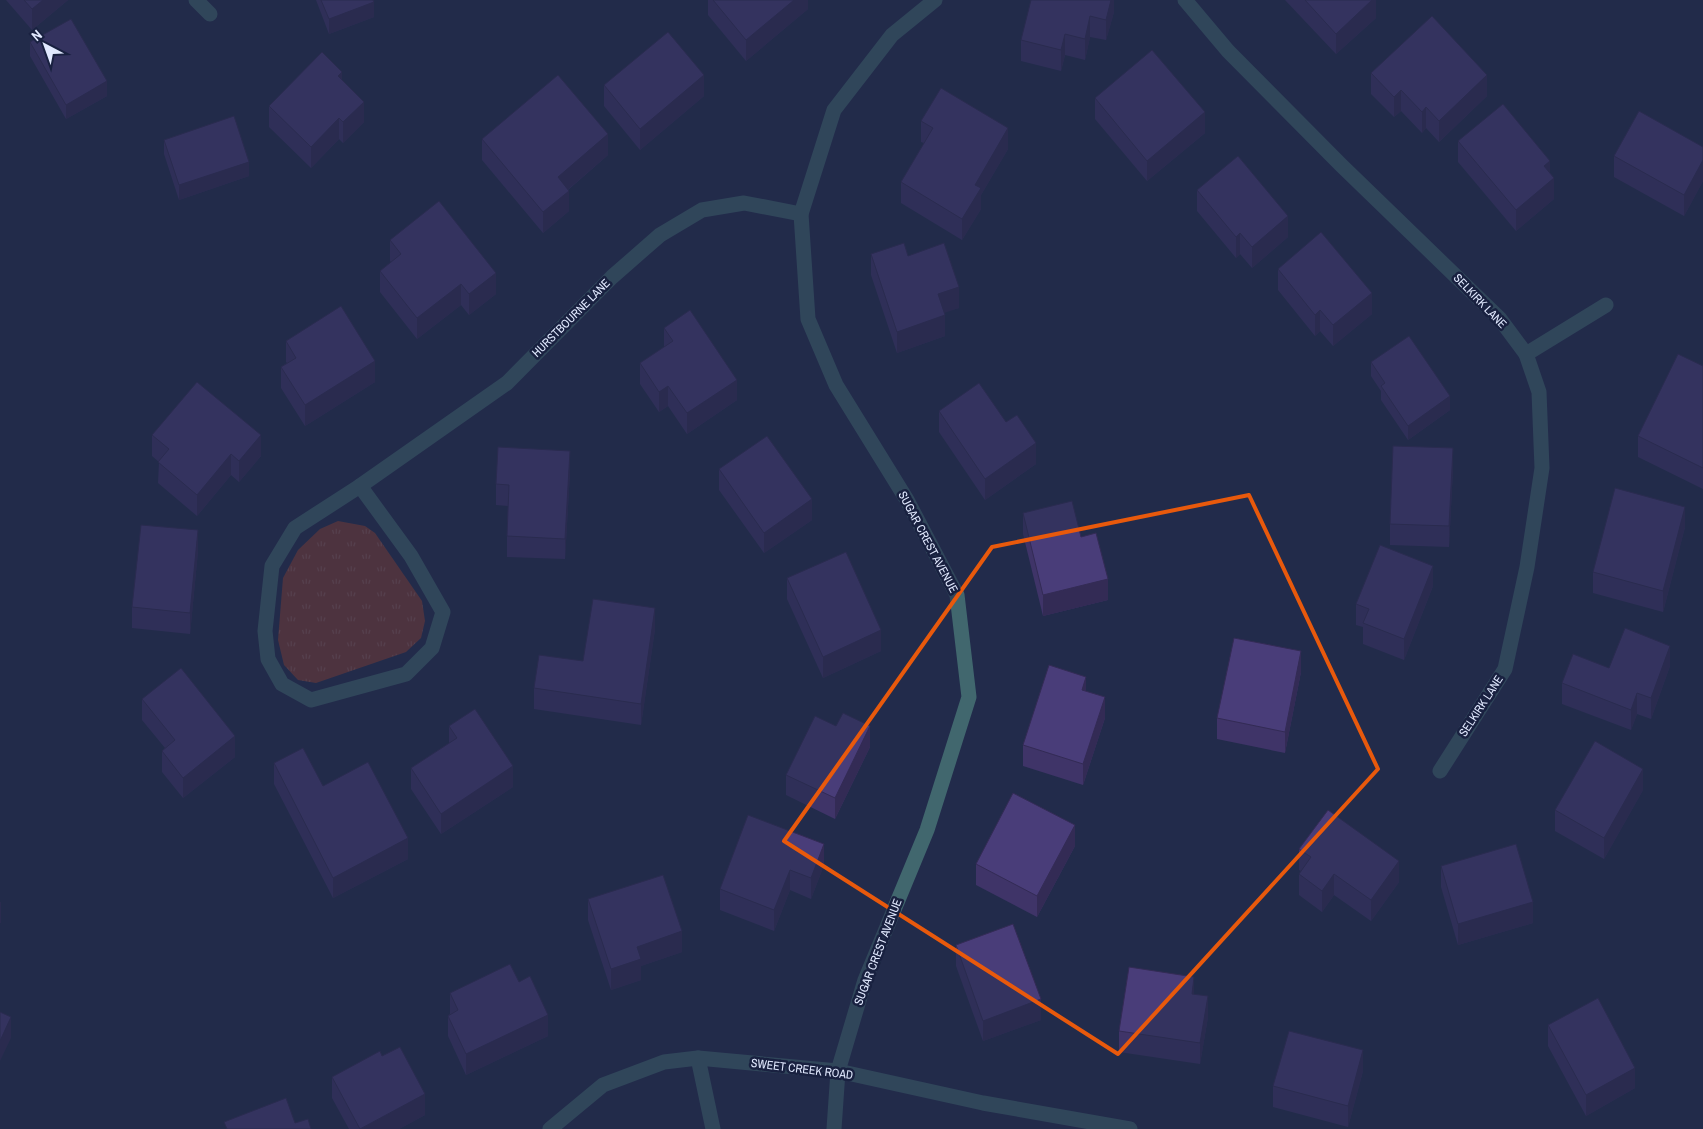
<svg xmlns="http://www.w3.org/2000/svg" width="1703" height="1129" font-family="'Archivo Narrow',sans-serif">
<style>
.grass{fill:url(#grass-tufts)}
.lines{fill:none;stroke-linecap:round;stroke-linejoin:round}
.minor{stroke:#41676e;stroke-width:15}
.wall{fill:#3f3468}
.shaded-wall{fill:#332b55}
.building{fill:#493d79;stroke:#332b55}
.marked{fill:none;stroke:#e8590c;stroke-width:4;stroke-linejoin:round}
.labels{text-anchor:middle;stroke-width:5;stroke-linejoin:round;paint-order:stroke}
.street-label{font-size:12px;fill:#e1e9fe;stroke:#192140}
</style>
<defs>
<pattern id="grass-tufts" width="24" height="20" patternUnits="userSpaceOnUse" patternTransform="scale(1.25)"><rect width="24" height="20" fill="#823d32"/><path d="M3 7l-1-3M5 7V3M7 7l1-3M15 17l-1-3M17 17v-4M19 17l1-3" fill="none" stroke="#935951"/></pattern>
</defs>
<rect width="100%" height="100%" fill="#222b4b"/>
<path class="grass" d="M338,521L365,526L375,533L422,601L425,621L421,638L406,652L316,683L298,680L284,665L278,640L283,578L298,550L320,529Z"/>
<g class="lines">
<g class="minor">
<path d="M196,0L210,14"/>
<path d="M1185,0L1228,51L1341,165L1500,319L1526,354L1539,392L1542,468L1527,567L1505,669L1440,771"/>
<path d="M1526,354L1606,305"/>
<path d="M360,486L411,556L443,612L432,648L406,674L311,700L282,684L268,659L265,631L272,566L295,528Z"/>
<path d="M360,486L507,383L612,277L660,235L702,210L744,203L801,214"/>
<path d="M698,1058L713,1129"/>
<path d="M550,1129L603,1085L664,1062L698,1058L838,1071L983,1103L1130,1129"/>
<path d="M834,1129L838,1071L865,980L927,830L969,697L957,595L907,500L836,385L808,319L801,214L834,110L892,35L935,0"/>
</g>
</g>
<g class="wall">
<path d="M6,0H68L32,30Z"/>
<path d="M316,0H373L374,17L329,34Z"/>
<path d="M708,0H808V9L746,61L708,15Z"/>
<path d="M1114,0V12L1106,40L1090,37L1085,60L1065,55L1061,71L1021,61V40Z"/>
<path d="M1285,0H1376V18L1336,54Z"/>
<path d="M30,42L107,96L66,119L30,56Z"/>
<path d="M1371,73L1487,96L1439,142L1426,128L1422,133L1401,111L1394,117L1371,94Z"/>
<path d="M342,81L364,122L343,143L339,139L311,168L269,127V106Z"/>
<path d="M604,85L704,96L640,150L604,106Z"/>
<path d="M1095,98L1205,133L1147,181L1095,119Z"/>
<path d="M921,121L1008,149L981,195V209L962,240L901,203V182L924,143L921,142Z"/>
<path d="M482,139L608,155L568,190L569,211L543,233L482,160Z"/>
<path d="M164,140L249,176L179,200L164,154Z"/>
<path d="M1458,141L1550,173L1554,199L1516,231L1458,162Z"/>
<path d="M1703,147V181L1684,216L1614,177V156Z"/>
<path d="M1197,190L1288,237L1252,268L1240,254L1236,258L1197,211Z"/>
<path d="M390,240L496,294L469,315L461,305L417,339L380,292V271L391,262L390,261Z"/>
<path d="M871,254L908,256L959,308L944,312L945,336L897,353L871,275Z"/>
<path d="M1278,269L1372,314L1333,346L1320,331L1315,336L1278,290Z"/>
<path d="M664,328L737,400L687,434L668,406L659,412L640,384V363L664,347Z"/>
<path d="M286,341L375,382L305,426L281,388V367L287,363L286,362Z"/>
<path d="M1371,362L1450,410L1408,440L1381,400V391L1371,376Z"/>
<path d="M1703,366V489L1638,457V436Z"/>
<path d="M939,411L1006,422L1036,464L985,500L939,432Z"/>
<path d="M152,435L261,456L239,482L231,475L197,516L158,483L159,462L152,456Z"/>
<path d="M1453,468L1449,547L1390,545V524Z"/>
<path d="M719,469L812,520L764,553L719,490Z"/>
<path d="M570,472L565,559L507,557V536L508,506L496,505V484Z"/>
<path d="M1023,513L1108,600L1043,616L1023,534Z"/>
<path d="M1685,527L1663,612L1593,593V572Z"/>
<path d="M198,551L190,634L132,628V607Z"/>
<path d="M787,578L881,651L823,678L787,599Z"/>
<path d="M1433,586L1404,660L1363,644V627L1356,625V604Z"/>
<path d="M655,629L641,725L534,709V688L583,661Z"/>
<path d="M1670,666L1651,719L1637,714L1631,730L1562,704V683L1609,668Z"/>
<path d="M1301,672L1285,753L1217,739V718Z"/>
<path d="M1086,691L1105,718L1083,785L1023,766V745Z"/>
<path d="M142,699L235,757L183,798L162,772V751L165,748L142,720Z"/>
<path d="M449,726L513,787L441,834L411,789V768L449,743Z"/>
<path d="M836,726L870,747L835,819L786,795V775Z"/>
<path d="M274,763L323,786L408,859L333,898L274,784Z"/>
<path d="M1643,790L1604,859L1555,831V810Z"/>
<path d="M748,815L824,865L811,899L790,890L774,931L720,910V889Z"/>
<path d="M1075,846L1037,917L976,885V864Z"/>
<path d="M1299,849L1399,882L1371,921L1334,895L1322,912L1299,895V874L1301,871L1299,870Z"/>
<path d="M1441,866L1533,923L1458,945L1441,887Z"/>
<path d="M588,899L682,952L641,966V980L611,990L588,920Z"/>
<path d="M956,945L1041,1020L983,1041L956,966Z"/>
<path d="M519,982L548,1036L466,1075L448,1036V1016L450,1014V993Z"/>
<path d="M1208,1017L1200,1064L1119,1052V1031Z"/>
<path d="M1548,1025L1635,1088L1586,1116L1548,1046Z"/>
<path d="M382,1056L425,1115L399,1129H349L332,1098V1077Z"/>
<path d="M1363,1071L1348,1127L1273,1107V1086Z"/>
</g>
<g class="shaded-wall">
<path d="M43,0H68L32,30V9Z"/>
<path d="M794,0H808V9L746,61V40Z"/>
<path d="M1111,0H1114V12L1106,40V20Z"/>
<path d="M1372,0H1376V18L1336,54V34Z"/>
<path d="M374,2V17L329,34V19Z"/>
<path d="M1090,16V37L1085,60V39Z"/>
<path d="M1065,34V55L1061,71V50Z"/>
<path d="M342,72V92L338,76Z"/>
<path d="M704,75V96L640,150V129Z"/>
<path d="M1487,75V96L1439,142V121Z"/>
<path d="M107,81V96L66,119V105Z"/>
<path d="M1401,90V111L1394,117V97Z"/>
<path d="M364,102V122L343,143V122Z"/>
<path d="M1426,107V128L1422,133V112Z"/>
<path d="M1205,112V133L1147,181V161Z"/>
<path d="M339,118V139L311,168V147Z"/>
<path d="M1008,128V149L981,195V209L962,240V219L975,185Z"/>
<path d="M608,134V155L558,198V177Z"/>
<path d="M1703,160V181L1684,216V195Z"/>
<path d="M1550,161V181L1554,178V199L1516,231V210L1544,166Z"/>
<path d="M249,162V176L179,200V185Z"/>
<path d="M569,191V211L543,233V212Z"/>
<path d="M1288,216V237L1252,268V247Z"/>
<path d="M1240,233V254L1236,258V237Z"/>
<path d="M496,273V294L469,315V294Z"/>
<path d="M461,284V305L417,339V318Z"/>
<path d="M959,287V308L938,315V294Z"/>
<path d="M1372,293V314L1333,346V325Z"/>
<path d="M1320,310V331L1315,336V315Z"/>
<path d="M945,315V336L897,353V332Z"/>
<path d="M375,361V382L305,426V405Z"/>
<path d="M737,380V400L687,434V413Z"/>
<path d="M668,386V406L659,412V392Z"/>
<path d="M1450,396V410L1408,440V426Z"/>
<path d="M261,435V456L239,482V461Z"/>
<path d="M1036,443V464L985,500V479Z"/>
<path d="M1453,448V468L1449,547V526Z"/>
<path d="M570,451V472L565,559V539Z"/>
<path d="M231,454V475L197,516V495Z"/>
<path d="M812,499V520L764,553V533Z"/>
<path d="M1685,507V527L1663,612V591Z"/>
<path d="M198,530V551L190,634V613Z"/>
<path d="M1433,566V586L1404,660V639Z"/>
<path d="M1108,579V600L1043,616V595Z"/>
<path d="M655,608V629L641,725V704Z"/>
<path d="M881,630V651L823,678V657Z"/>
<path d="M1670,646V666L1651,719V698Z"/>
<path d="M1301,651V672L1285,753V732Z"/>
<path d="M1086,677V698L1082,690Z"/>
<path d="M1637,693V714L1631,730V710Z"/>
<path d="M1105,697V718L1083,785V764Z"/>
<path d="M870,726V747L835,819V798Z"/>
<path d="M235,736V757L183,798V778Z"/>
<path d="M513,766V787L441,834V814Z"/>
<path d="M1643,769V790L1604,859V838Z"/>
<path d="M1075,825V846L1037,917V896Z"/>
<path d="M408,838V859L333,898V878Z"/>
<path d="M824,844V865L811,899V878Z"/>
<path d="M1399,861V882L1371,921V900Z"/>
<path d="M790,870V890L774,931V910Z"/>
<path d="M1334,874V895L1322,912V891Z"/>
<rect x="0" y="902" width="1" height="21"/>
<path d="M1533,902V923L1458,945V924Z"/>
<path d="M682,931V952L641,966V980L611,990V969L637,947Z"/>
<path d="M1194,977V998L1192,994Z"/>
<path d="M1208,996V1017L1200,1064V1043Z"/>
<path d="M1041,999V1020L983,1041V1021Z"/>
<path d="M548,1015V1036L466,1075V1054Z"/>
<path d="M11,1017V1038L0,1061V1041Z"/>
<path d="M1363,1050V1071L1348,1127V1106Z"/>
<path d="M1635,1068V1088L1586,1116V1095Z"/>
<path d="M425,1094V1115L399,1129H361Z"/>
</g>
<g class="building">
<path d="M24,0H43L32,9Z"/>
<path d="M321,0H373L374,2L329,19Z"/>
<path d="M713,0H794L746,40Z"/>
<path d="M1031,0H1111L1106,20L1090,16L1085,39L1065,34L1061,50L1021,40Z"/>
<path d="M1305,0H1372L1336,34Z"/>
<path d="M1432,16L1487,75L1439,121L1426,107L1422,112L1401,90L1394,97L1371,73Z"/>
<path d="M71,19L107,81L66,105L30,42Z"/>
<path d="M668,32L704,75L640,129L604,85Z"/>
<path d="M1152,50L1205,112L1147,161L1095,98Z"/>
<path d="M322,52L342,72L338,76L364,102L343,122L339,118L311,147L269,106Z"/>
<path d="M558,75L608,134L558,177L569,191L543,212L482,139Z"/>
<path d="M941,88L1008,128L975,185L981,188L962,219L901,182L933,128L921,121Z"/>
<path d="M1503,104L1550,161L1544,166L1554,178L1516,210L1458,141Z"/>
<path d="M1639,111L1703,147V160L1684,195L1614,156Z"/>
<path d="M234,116L249,162L179,185L164,140Z"/>
<path d="M1238,156L1288,216L1252,247L1240,233L1236,237L1197,190Z"/>
<path d="M439,201L496,273L469,294L461,284L417,318L380,271L401,254L390,240Z"/>
<path d="M1321,232L1372,293L1333,325L1320,310L1315,315L1278,269Z"/>
<path d="M904,243L908,256L944,243L959,287L938,294L945,315L897,332L871,254Z"/>
<path d="M341,306L375,361L305,405L281,367L296,358L286,341Z"/>
<path d="M690,310L737,380L687,413L668,386L659,392L640,363L673,341L664,328Z"/>
<path d="M1409,336L1450,396L1408,426L1381,386L1385,383L1371,362Z"/>
<path d="M1678,354L1703,366V468L1638,436Z"/>
<path d="M197,382L261,435L239,461L231,454L197,495L158,462L169,449L152,435Z"/>
<path d="M979,383L1006,422L1017,415L1036,443L985,479L939,411Z"/>
<path d="M767,436L812,499L764,533L719,469Z"/>
<path d="M1393,446L1453,448L1449,526L1390,524Z"/>
<path d="M498,447L570,451L565,539L507,536L509,485L496,484Z"/>
<path d="M1615,488L1685,507L1663,591L1593,572Z"/>
<path d="M1072,501L1081,537L1096,533L1108,579L1043,595L1023,513Z"/>
<path d="M141,525L198,530L190,613L132,607Z"/>
<path d="M1380,545L1433,566L1404,639L1363,623L1369,609L1356,604Z"/>
<path d="M846,552L881,630L823,657L787,578Z"/>
<path d="M593,599L655,608L641,704L534,688L539,655L583,661Z"/>
<path d="M1625,628L1670,646L1651,698L1637,693L1631,710L1562,683L1573,654L1609,668Z"/>
<path d="M1234,638L1301,651L1285,732L1217,718Z"/>
<path d="M1049,665L1086,677L1082,690L1105,697L1083,764L1023,745Z"/>
<path d="M181,668L235,736L183,778L162,751L175,740L142,699Z"/>
<path d="M475,709L513,766L441,814L411,768L457,738L449,726Z"/>
<path d="M843,713L870,726L835,798L786,775L815,716L836,726Z"/>
<path d="M1595,741L1643,769L1604,838L1555,810Z"/>
<path d="M303,748L323,786L368,762L408,838L333,878L274,763Z"/>
<path d="M1013,793L1075,825L1037,896L976,864Z"/>
<path d="M1328,810L1399,861L1371,900L1334,874L1322,891L1299,874L1311,857L1299,849Z"/>
<path d="M748,815L824,844L811,878L790,870L774,910L720,889Z"/>
<path d="M1516,844L1533,902L1458,924L1441,866Z"/>
<path d="M663,875L682,931L637,947L641,959L611,969L588,899Z"/>
<path d="M1013,924L1041,999L983,1021L956,945Z"/>
<path d="M510,964L519,982L530,976L548,1015L466,1054L448,1016L458,1010L450,993Z"/>
<path d="M1129,967L1194,977L1192,994L1208,996L1200,1043L1119,1031Z"/>
<path d="M1598,998L1635,1068L1586,1095L1548,1025Z"/>
<path d="M0,1012L11,1017L0,1041Z"/>
<path d="M1289,1031L1363,1050L1348,1106L1273,1086Z"/>
<path d="M400,1047L425,1094L360,1129L332,1077L380,1051L382,1056Z"/>
<path d="M286,1098L295,1123L308,1119L311,1129H227L224,1122Z"/>
</g>
<path d="M0 0H1703V1129H0ZM1249,495L1378,769L1118,1054L784,841L992,547Z" fill="#222b4b" fill-opacity=".55" fill-rule="evenodd"/>
<path class="marked" d="M1249,495L1378,769L1118,1054L784,841L992,547Z"/>
<g class="labels">
<g class="street-label">
<text transform="translate(1480 301) rotate(46)" y="4">SELKIRK LANE</text>
<text transform="translate(571 318) rotate(-45)" y="4">HURSTBOURNE LANE</text>
<text transform="translate(928 542) rotate(62)" y="4">SUGAR CREST AVENUE</text>
<text transform="translate(1481 706) rotate(-57)" y="4">SELKIRK LANE</text>
<text transform="translate(878 952) rotate(-69)" y="4">SUGAR CREST AVENUE</text>
<text transform="translate(802 1069) rotate(7)" y="4">SWEET CREEK ROAD</text>
</g>
</g>
<g transform="translate(45 45) rotate(319)" stroke="#192140" stroke-width="4" paint-order="stroke">
<path d="M0-4L9 19L0 12L-9 19Z" fill="#e1e9fe"/>
<text y="-8" font-size="14" font-weight="bold" text-anchor="middle" fill="#e1e9fe">N</text>
</g>
</svg>
